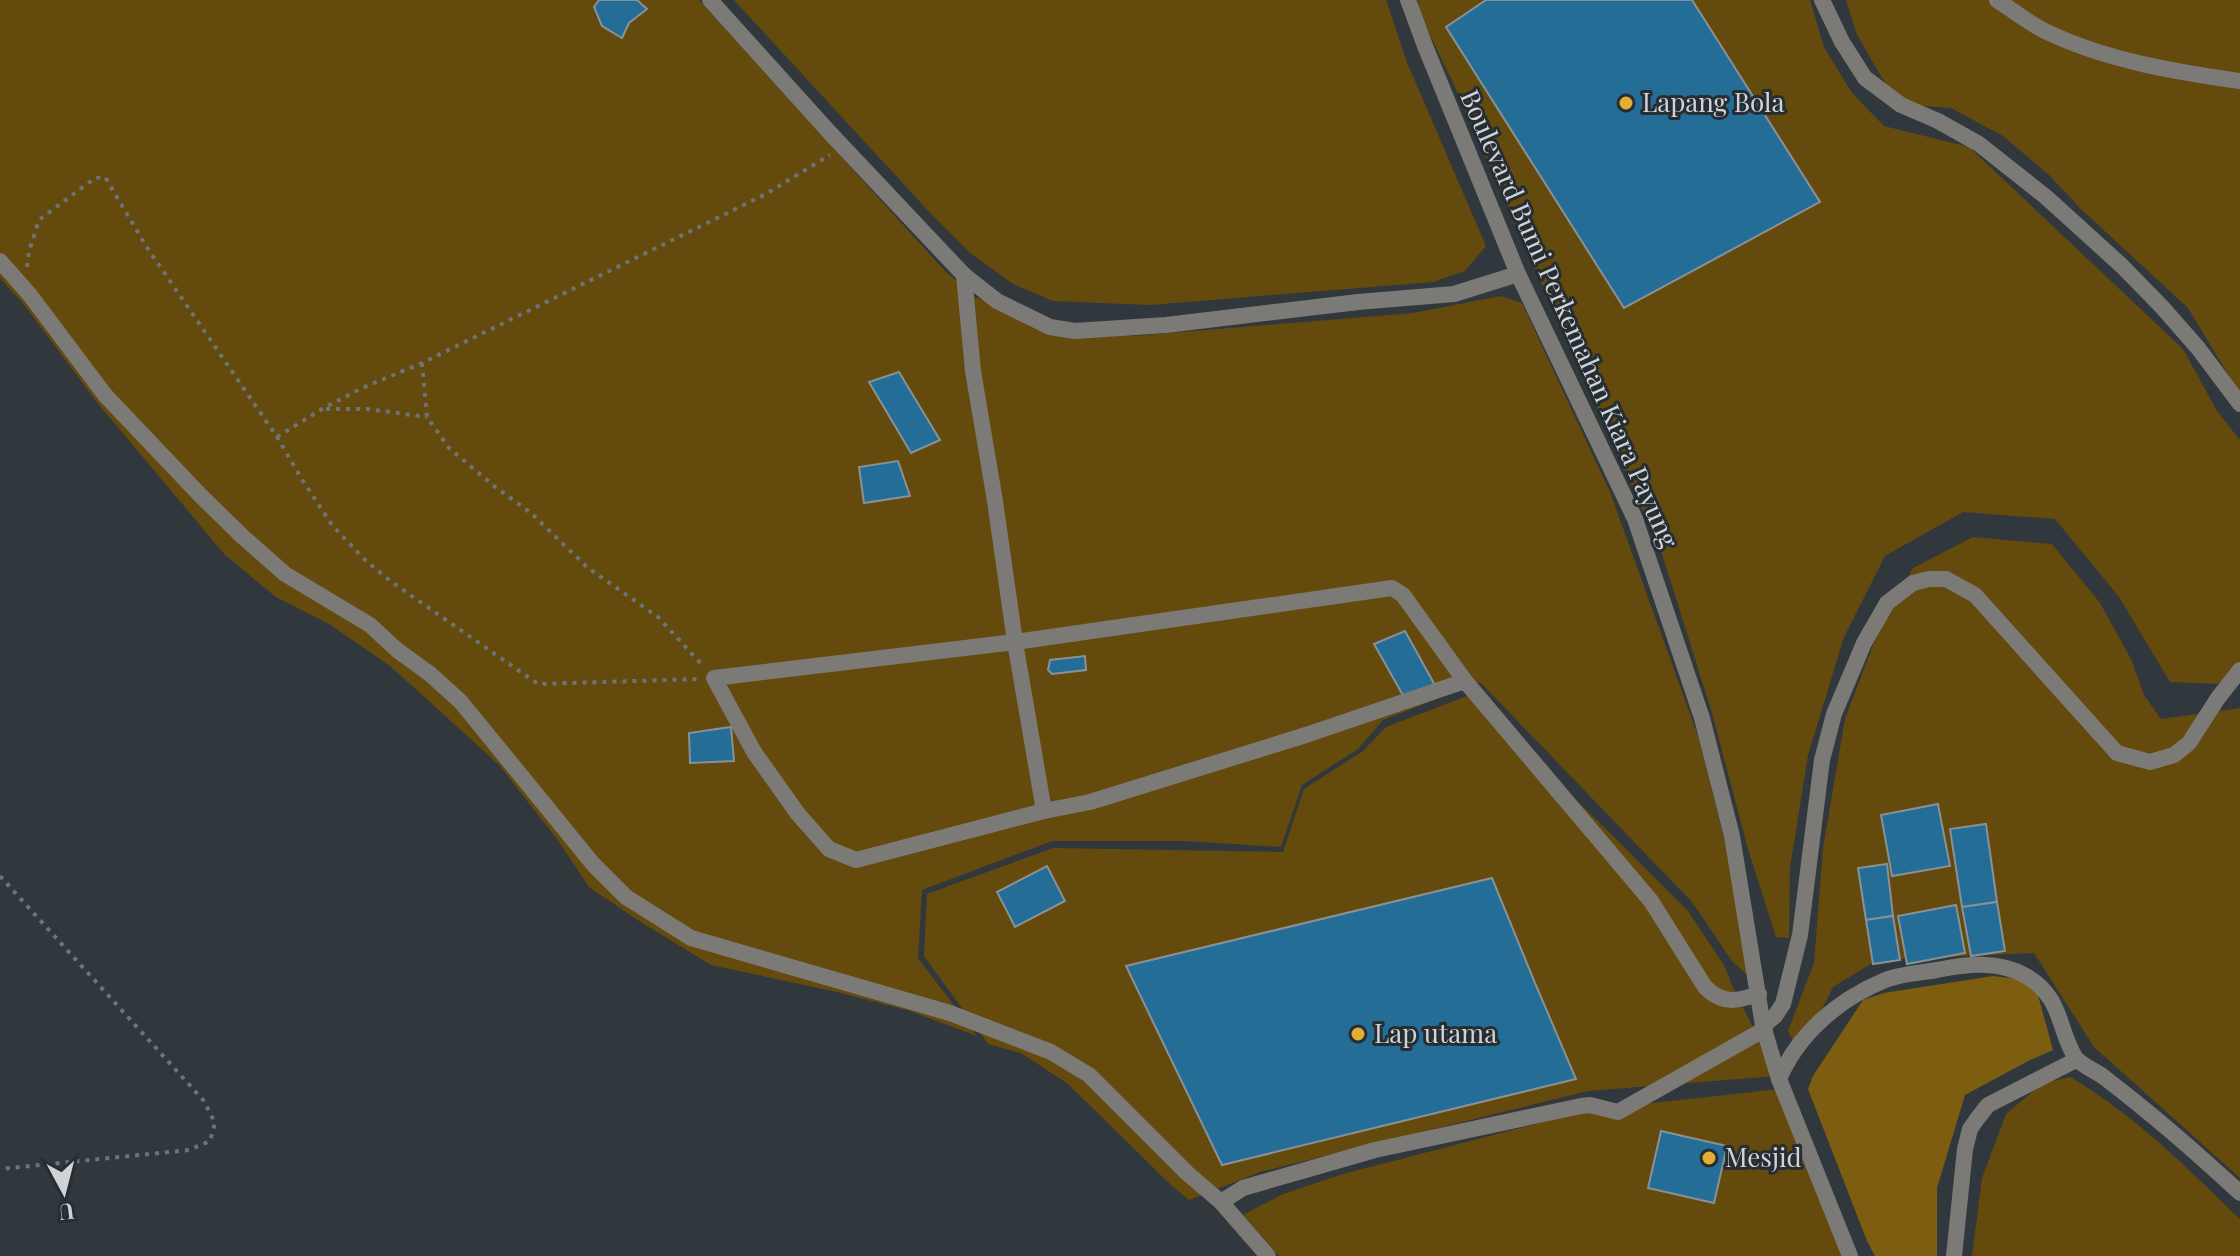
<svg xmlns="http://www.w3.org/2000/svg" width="2240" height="1256" font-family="'Playfair Display',serif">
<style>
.green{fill:#644a0c}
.forest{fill:#7d5e11}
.building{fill:#236d96;stroke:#899197;stroke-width:2}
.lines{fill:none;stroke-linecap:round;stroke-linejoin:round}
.path{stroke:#6e7378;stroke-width:4;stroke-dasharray:4 6;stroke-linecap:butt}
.street{stroke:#7c7a76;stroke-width:16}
.poi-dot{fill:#e2ae34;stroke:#272e33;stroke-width:3}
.labels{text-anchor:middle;stroke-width:6;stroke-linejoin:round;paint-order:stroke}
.poi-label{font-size:26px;fill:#d0d4d7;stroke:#272e33;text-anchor:start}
.street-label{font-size:26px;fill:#d0d4d7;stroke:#272e33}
</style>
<rect width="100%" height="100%" fill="#31383d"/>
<g class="green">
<path d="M0,0H699L945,271L975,297L1062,326L1134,336L1413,313L1501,296L1522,303L1610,492L1699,739L1757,970L1748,976L1732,961L1692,902L1480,682L1383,720L1358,749L1302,785L1281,847L1185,841H1052L922,890L918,958L977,1036L910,1011L837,992L711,965L636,919L589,887L557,839L499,765L442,713L390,666L329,624L276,597L225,555L96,401L22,302L0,278Z"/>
<path d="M734,0H1386L1406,60L1486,246L1465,271L1433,282L1150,305L1053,301L1013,284L970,253L933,216Z"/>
<path d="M1418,0H1810L1824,47L1852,93L1884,126L1969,147L2183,349L2217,411L2240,440V668L2217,684L2170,682L2119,597L2055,519L1963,512L1885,556L1844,637L1808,755L1790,868L1789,938L1776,937L1748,849L1712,713L1662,554L1450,76L1420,15Z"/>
<path d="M1846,0H2240V394L2188,308L2082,210L2049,175L2003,136L1951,108L1914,105L1887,86L1857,35Z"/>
<path d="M1973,537L2052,544L2100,603L2131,659L2144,695L2161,719L2240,708V1178L2094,1047L2034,953L1877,960L1833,987L1800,1054L1788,1031L1814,963L1823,848L1845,719L1875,640L1913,568Z"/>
<path d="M1467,696L1605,828L1688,911L1724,965L1732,985L1777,1076L1588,1091L1260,1172L1189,1200L1172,1186L1068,1084L1021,1053L988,1044L924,956L927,894L1053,848L1283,852L1304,789L1363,751L1386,727Z"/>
<path d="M2070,1077C2134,1114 2187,1168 2240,1219V1256H1972L1982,1178L2006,1114L2043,1083Z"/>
<path d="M1788,1088L1848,1256H1279L1243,1215L1283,1194L1343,1174L1589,1110Z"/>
</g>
<path class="forest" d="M1993,976L2025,980L2038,995L2053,1050L2030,1060L1965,1095L1937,1188V1256H1875L1867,1241L1808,1089L1813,1076L1863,1000L1884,993Z"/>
<g class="building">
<path d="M599,0H637L647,9L629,23L622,38L602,26L594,7Z"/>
<path d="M1486,0H1692L1820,202L1624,308L1446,27Z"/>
<path d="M899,372L940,440L911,453L869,382Z"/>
<path d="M898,461L910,496L864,503L859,467Z"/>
<path d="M1405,631L1436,687L1404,697L1374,644Z"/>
<path d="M1085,656L1086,670L1052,674L1048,670L1050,660Z"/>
<path d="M731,727L734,761L690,763L689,733Z"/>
<path d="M1938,804L1950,866L1892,876L1881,815Z"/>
<path d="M1986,824L1997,902L1962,907L1950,829Z"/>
<path d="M1887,864L1893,916L1866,920L1858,868Z"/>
<path d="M1047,866L1065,901L1015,927L997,892Z"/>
<path d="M1492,878L1535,983L1576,1079L1222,1165L1126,966Z"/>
<path d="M1997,902L2005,951L1971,956L1962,907Z"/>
<path d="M1956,905L1965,953L1907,964L1898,916Z"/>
<path d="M1893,916L1900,960L1873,964L1866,920Z"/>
<path d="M1661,1131L1727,1146L1714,1203L1648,1188Z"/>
</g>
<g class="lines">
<g class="path">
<path d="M27,267L29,251L39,220L95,178L105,177L146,246L277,437L301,478L332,525L365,560L393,583L538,684L699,679"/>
<path d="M422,363L427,417L449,448L494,486L531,513L588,568L658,617L704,667"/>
<path d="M326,409H367L427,417"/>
<path d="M277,437L322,409L362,388L422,363L764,195L830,155"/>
<path d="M0,876L204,1101L215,1123L210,1141L189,1150L0,1169"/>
</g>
<g class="street">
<path d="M710,0L830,133L964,275L997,301L1050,327L1075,331L1166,325L1358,302L1454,294L1518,274"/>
<path d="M1408,0L1425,46L1518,274L1635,519L1702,718L1732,836L1763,1026L1779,1079L1850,1256"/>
<path d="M1822,0L1842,42L1865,78L1901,105L1938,121L1979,144L2046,197L2122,266L2162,307L2198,348L2240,404"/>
<path d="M1997,0C2014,11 2031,25 2049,33C2109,61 2176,72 2240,81"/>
<path d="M0,261L30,295L105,395L201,496L243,537L285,574L370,625L397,650L430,674L461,702L593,864L626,897L691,938L950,1013L1051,1052L1089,1075L1187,1173L1221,1202L1268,1256"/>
<path d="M964,275L973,371L995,501L1015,642L1044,811"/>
<path d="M1465,681L1306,735L1090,802L1044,811L856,860L829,849L798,814L754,752L714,678L1015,642L1392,588L1403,595L1465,681L1651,901L1705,987C1723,1005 1737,1001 1759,994"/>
<path d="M1763,1026L1775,1016L1783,1004L1800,935L1822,760L1834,714L1864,643L1887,603L1913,583L1929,579H1946L1975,595L2117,753L2150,762L2174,755L2189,743L2218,698L2240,670"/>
<path d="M1779,1079C1798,1034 1838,1000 1883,981C1899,974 1920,973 1937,970C1967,964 1998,960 2026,976C2063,998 2057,1027 2075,1057C2081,1066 2097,1071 2105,1078C2152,1114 2197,1153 2240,1193"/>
<path d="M1221,1202L1243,1188L1375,1150L1581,1106L1590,1105L1618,1112L1765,1029"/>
<path d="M1954,1256L1965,1149L1970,1129L1977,1119L1988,1105L2076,1060"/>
</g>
</g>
<g class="poi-dot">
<circle cx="1626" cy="103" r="8"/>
<circle cx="1358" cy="1034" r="8"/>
<circle cx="1709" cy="1158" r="8"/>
</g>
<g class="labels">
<g class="poi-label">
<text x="1642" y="112">Lapang Bola</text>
<text x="1374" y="1043">Lap utama</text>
<text x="1725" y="1167">Mesjid</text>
</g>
<g class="street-label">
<text transform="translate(1569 319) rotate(66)" y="9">Boulevard Bumi Perkemahan Kiara Payung</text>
</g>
</g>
<g transform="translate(64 1192) rotate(173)" stroke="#272e33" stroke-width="6" paint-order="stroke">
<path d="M0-6L14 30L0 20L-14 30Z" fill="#d0d4d7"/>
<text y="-12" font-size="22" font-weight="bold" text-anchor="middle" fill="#d0d4d7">U</text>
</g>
</svg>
